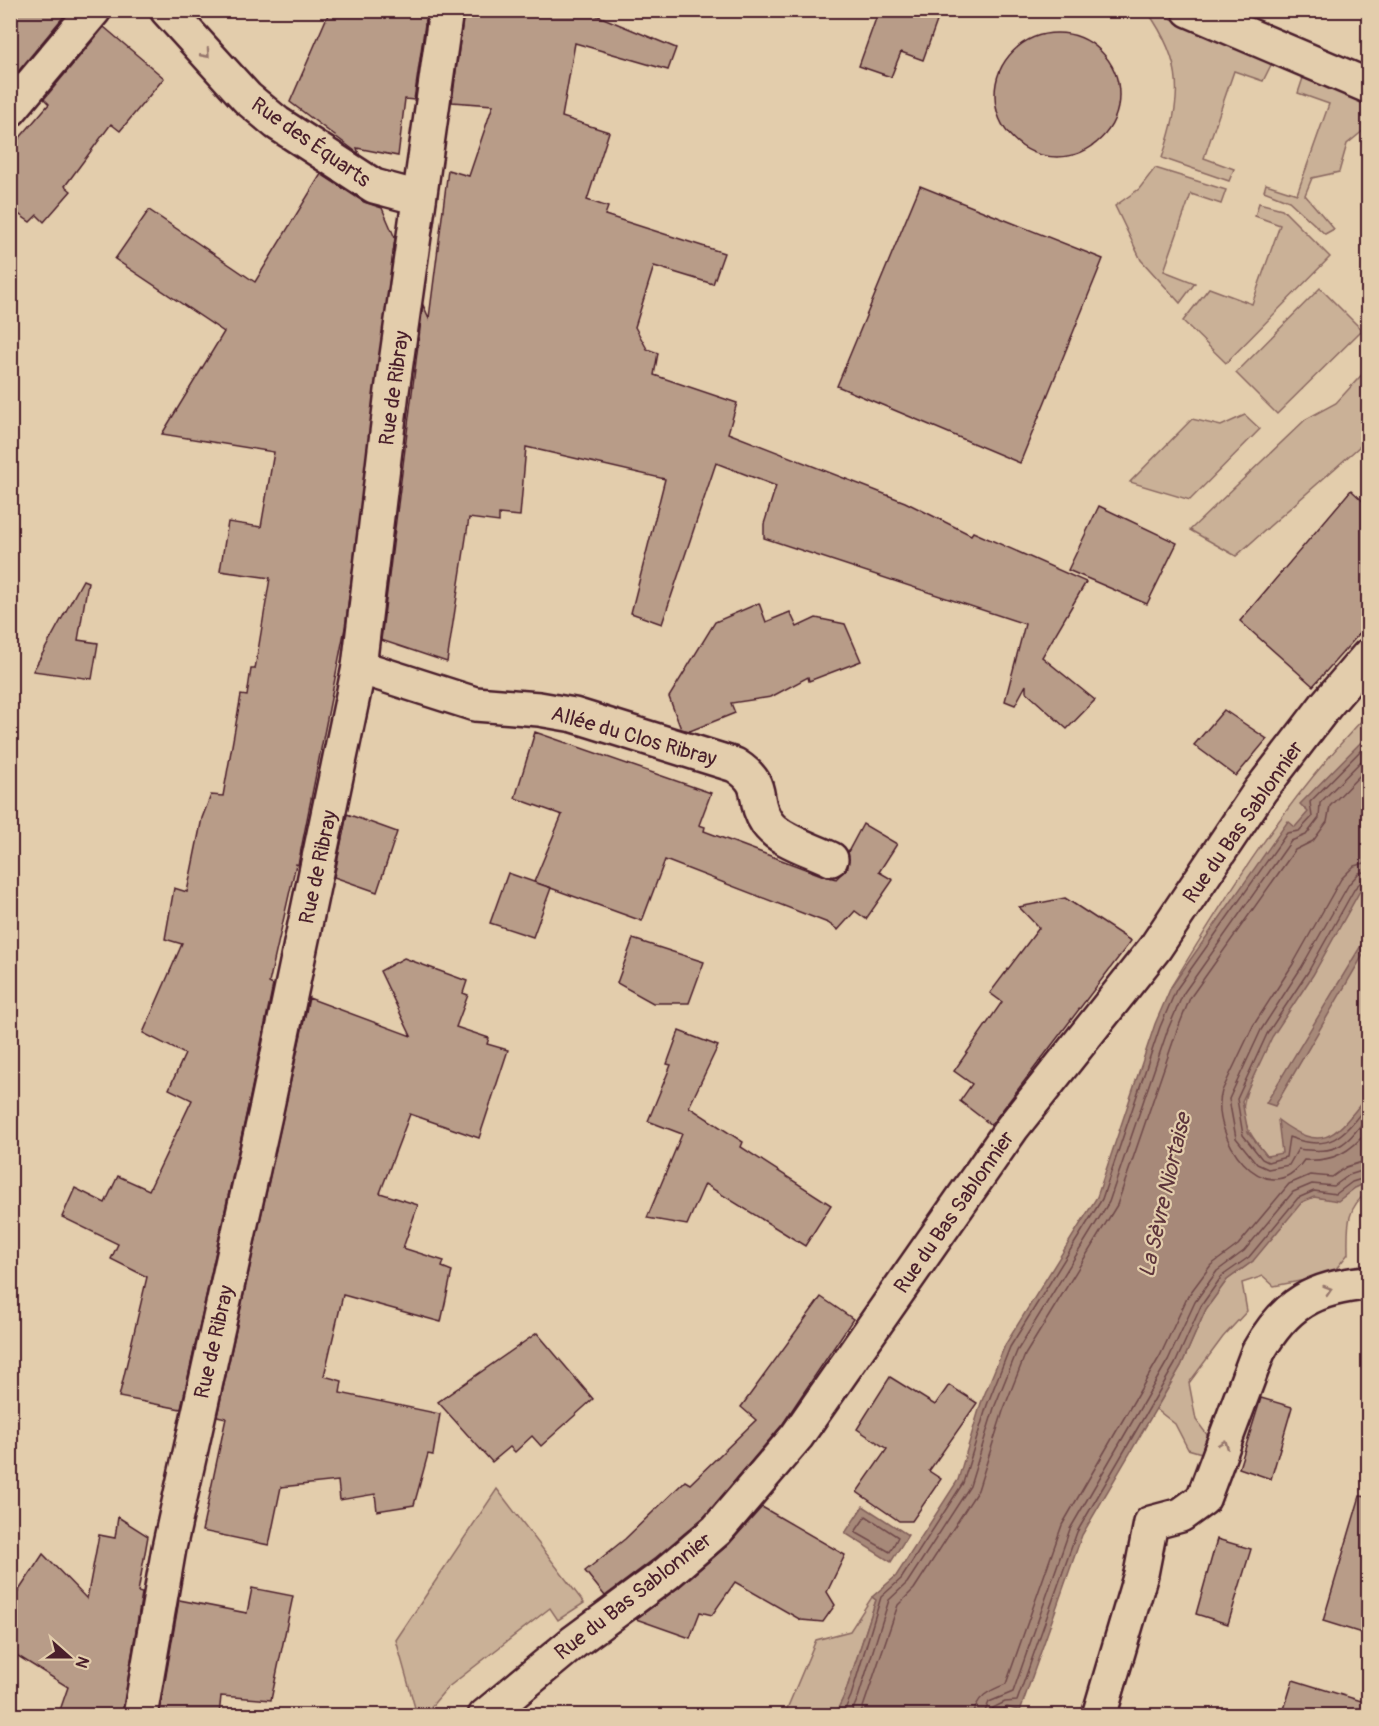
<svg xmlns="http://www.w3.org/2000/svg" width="1379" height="1726" font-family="Pangolin,sans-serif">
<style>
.green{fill:#cab197;stroke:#8a6861;stroke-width:1.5}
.water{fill:#a78979;stroke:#825f5a;stroke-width:1.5}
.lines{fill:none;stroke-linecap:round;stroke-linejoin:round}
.shore{stroke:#6f494a;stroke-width:1.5}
.building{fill:#b89c88;stroke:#4a1f2b;stroke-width:1.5}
.street-casing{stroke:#4a1f2b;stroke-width:38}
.secondary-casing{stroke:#4a1f2b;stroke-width:38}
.street{stroke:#e3cdac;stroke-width:33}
.secondary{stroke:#e3cdac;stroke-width:33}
.oneway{stroke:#96766c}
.labels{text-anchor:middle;stroke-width:4.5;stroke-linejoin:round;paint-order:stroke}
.street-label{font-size:21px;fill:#4a1f2b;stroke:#e3cdac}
.water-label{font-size:22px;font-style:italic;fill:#5d343b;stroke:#e3cdac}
</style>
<rect width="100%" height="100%" fill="#e3cdac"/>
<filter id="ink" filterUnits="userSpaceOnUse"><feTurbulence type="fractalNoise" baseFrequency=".0167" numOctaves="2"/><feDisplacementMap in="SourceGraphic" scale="12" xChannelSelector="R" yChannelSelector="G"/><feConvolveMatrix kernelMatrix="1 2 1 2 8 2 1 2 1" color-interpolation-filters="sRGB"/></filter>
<g filter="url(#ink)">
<g class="green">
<path d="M1147,11H1153L1273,61L1263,81L1234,71L1204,158L1234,169L1229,181L1162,158C1182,98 1185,64 1147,11Z"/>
<path d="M1303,78L1368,103V131L1364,130L1347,144L1339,172L1312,178L1305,195L1334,229L1325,234L1289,201L1264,191L1266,184L1297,194L1329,104L1298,93Z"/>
<path d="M1155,168L1226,190L1221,204L1191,194L1164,271L1195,283L1180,303L1141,260L1115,206L1139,189Z"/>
<path d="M1259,203L1282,209L1330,257L1226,363L1183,321L1209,288L1252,304L1280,225L1255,216Z"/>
<path d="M1320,288L1362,330L1277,414L1236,373Z"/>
<path d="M1368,368V439L1236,556L1190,530L1306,419L1336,403Z"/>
<path d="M1245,415L1260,429L1190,500L1130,482L1192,419L1221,426Z"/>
<path d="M1368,714V1192C1345,1208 1348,1229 1348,1254L1331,1275L1274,1286L1263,1276L1242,1283L1247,1311L1223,1337L1189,1383L1196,1420L1211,1440L1205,1454L1188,1449L1175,1424L1156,1409L1181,1366L1206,1309L1227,1280L1253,1261L1267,1156C1235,1117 1239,1108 1258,1064L1171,987C1229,890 1289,796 1368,714Z"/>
<path d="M497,1489L584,1603L558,1620L550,1608L447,1688L424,1715H417L396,1640Z"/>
<path d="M872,1597L876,1600L845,1694L835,1715L784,1716L816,1640L850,1631Z"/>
</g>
<g class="water">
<path d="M1368,735V882L1360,891L1313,975L1272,1037L1242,1101L1248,1132L1267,1156L1282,1153L1278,1120C1326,1156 1337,1133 1368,1095V1182L1355,1188L1338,1201L1314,1197L1302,1202L1253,1261L1227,1280L1206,1309L1181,1366L1082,1535L1020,1711L1007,1707L992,1716L835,1715L845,1694L876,1600L872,1597L896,1576L958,1480L981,1403L1005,1345L1097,1197L1155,1024L1171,987L1288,821L1295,827L1308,812L1300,804Z"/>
<path d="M1368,934V953L1363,955L1275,1106L1266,1103Z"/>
<path d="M863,1506L908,1535L891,1562L845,1533Z"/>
</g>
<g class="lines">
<g class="shore">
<path d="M1368,862L1354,866L1341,879L1293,964L1253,1026L1222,1091C1208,1135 1266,1216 1304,1160C1333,1162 1351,1152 1368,1130"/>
<path d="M1368,871L1359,873L1349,884L1301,968L1261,1030L1229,1099L1236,1138L1257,1164L1268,1169L1289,1165L1298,1149C1338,1154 1344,1147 1368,1116"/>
<path d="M1368,879L1363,880L1355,888L1308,972L1267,1034L1237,1099L1243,1135L1262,1159L1268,1162L1286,1157L1289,1137C1331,1153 1343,1136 1368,1104"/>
<path d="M866,1516L898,1537L890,1552L855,1532Z"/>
<path d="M842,1716L851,1696L881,1597L901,1579L963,1483L987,1405L1010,1347L1102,1199L1160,1027L1176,990L1287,833L1299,831L1312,817L1310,802L1368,743"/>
<path d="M850,1716L858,1698L889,1600L907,1583L970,1486L994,1408L1017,1351L1109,1202L1168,1029L1183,994L1291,841L1306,835L1319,818L1320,803L1368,754"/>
<path d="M860,1716L898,1605L914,1589L978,1490L1003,1411L1025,1355L1117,1205L1176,1033L1190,998L1295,850L1313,841L1327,822L1330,806L1368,767"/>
<path d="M974,1716C975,1696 991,1690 1006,1684L1062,1525L1160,1356L1188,1296L1211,1265L1238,1245L1289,1184L1310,1175L1332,1177L1346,1167L1368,1160"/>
<path d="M983,1716L989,1702L1013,1692L1070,1529L1168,1360L1195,1302L1217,1271L1244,1251L1293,1192L1312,1184L1334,1186L1349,1175L1368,1169"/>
<path d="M991,1716L993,1708L1005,1702L1017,1701L1077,1532L1175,1364L1201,1306L1222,1276L1249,1257L1298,1198L1314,1191L1336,1194L1352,1182L1368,1177"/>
</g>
</g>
<g class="building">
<path d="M10,10H69L16,74L10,70Z"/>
<path d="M330,10H427L414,100L405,99L398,156L357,148L359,154L290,102Z"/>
<path d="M464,10H584L676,48L668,70L575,43L562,117L609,132L587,200L608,207L605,215L724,253L713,284L654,266L635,327L647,349L658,353L654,375L737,403L728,433L905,502L971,535L973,532L1086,582L1042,657L1095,700L1067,729L1026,692V685L1015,705L1005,701L1025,624L764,538V524L776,486L716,463L662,624L631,613L665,479L526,447L520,516L499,514V522L469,518L447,662L381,640L423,305L429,318L448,170L469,176L493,105L452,102Z"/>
<path d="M879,10H941L923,60L901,52L891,77L859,66Z"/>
<path d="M104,27L164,78L120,131L111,124L65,186L71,191L44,222L37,215L30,222L10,208V149L49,104L44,99Z"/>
<circle cx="1057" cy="95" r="62"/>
<path d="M321,174L364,202L382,208L395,238L345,628L298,865L296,864L269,983L273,985L249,1102L181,1409L119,1397L147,1277L111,1259L118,1244L62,1217L75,1188L105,1203L118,1176L149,1190L192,1100L169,1089L185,1054L143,1033L182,944L165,939L174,888L187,892L202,818L211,795L223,796L241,695L247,696L251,669H255L270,578L220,571L228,522L261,527L274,452L162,434L224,332L115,259L149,210L255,282Z"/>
<path d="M920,186L1103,259L1020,463L837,386Z"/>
<path d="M1351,490L1368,506V624L1313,686L1240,621Z"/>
<path d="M1099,506L1177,543L1147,604L1068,570Z"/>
<path d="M83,580L88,582L78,640L98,643L92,679L33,671Z"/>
<path d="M759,603L766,622L790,612L797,627L816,618L845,624L861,661L809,681L808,677L771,697L731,703L735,713L690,731L681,729L669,697L715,622Z"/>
<path d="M1224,710L1267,739L1236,776L1194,745Z"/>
<path d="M535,732L711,793L699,825L705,827L704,831L824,876L836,879L848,867V852L863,824L897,844L879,872L893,880L866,919L855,911L838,930L828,923L665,860L642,921L534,882L562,815L515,798Z"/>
<path d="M347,814L397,832L377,892L334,877Z"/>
<path d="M508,873L551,888L533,937L490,923Z"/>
<path d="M1065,898L1131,941L991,1125L960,1101L972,1084L954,1071L1002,1002L990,993L1039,928L1019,907Z"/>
<path d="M633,939L704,962L689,1003H653L617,983Z"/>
<path d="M404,958L467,981L463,993L468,995L456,1027L489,1038L487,1044L508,1050L479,1138L410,1114L380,1193L418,1205L403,1248L444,1261L442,1267L452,1271L441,1322L343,1295L324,1376L342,1381L340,1393L440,1414L433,1455L428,1454L414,1505L377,1511L375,1494L340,1500L338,1481L281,1487L269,1545L202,1531L226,1418L217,1416L309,998L411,1036L380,971Z"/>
<path d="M679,1031L718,1046L689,1107L743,1142L741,1147L831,1205L805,1246L705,1184L687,1225L647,1218L682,1134L648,1121L671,1065L667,1064Z"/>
<path d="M821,1297L853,1319L782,1425L704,1517L654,1559L605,1596L585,1571L625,1539L685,1481L690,1484L756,1420L741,1407Z"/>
<path d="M537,1333L593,1399L541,1446L532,1436L515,1452L510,1447L492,1462L438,1402Z"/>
<path d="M890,1377L935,1405L949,1385L977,1403L929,1471L941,1479L912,1521H899L857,1492L887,1449L857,1429Z"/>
<path d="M1261,1398L1292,1407L1271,1479L1239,1468Z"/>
<path d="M1360,1496L1368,1497V1635L1323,1621Z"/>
<path d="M762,1507L845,1555L827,1592L835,1605L823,1622L801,1620L735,1582L712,1615L700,1612L690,1638L636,1619L678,1588L729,1544Z"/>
<path d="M118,1517L148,1536L138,1592L142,1593L122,1716H58L68,1687L10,1651V1604L43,1554L87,1599L99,1535L115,1538Z"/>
<path d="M1217,1539L1251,1549L1228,1624L1196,1614Z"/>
<path d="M252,1588L293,1596L271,1700L221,1696L219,1716H159L179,1600L247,1613Z"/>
<path d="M1293,1680L1368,1703V1716H1282Z"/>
</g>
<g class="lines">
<g class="street-casing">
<g id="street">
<path d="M167,10L247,98L277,123L374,186L419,198"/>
<path d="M1189,10L1368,86"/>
<path d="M10,110L94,10"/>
<path d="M359,667L475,704L539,709L574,715L735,765C768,786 750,798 767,823C780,841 811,849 831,859"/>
<path d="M1099,1716L1141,1574L1151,1523L1181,1515L1203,1499L1258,1352C1285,1304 1314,1287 1368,1283"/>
</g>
</g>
<g class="secondary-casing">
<g id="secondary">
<path d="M140,1716L169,1548L267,1106L359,667L392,391L446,10"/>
<path d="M485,1716L574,1642L666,1574L717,1530L797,1436L1012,1128L1155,948L1260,791L1326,705L1368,656"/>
</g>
</g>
<use href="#street" class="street"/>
<use href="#secondary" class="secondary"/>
</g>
<defs><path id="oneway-chevron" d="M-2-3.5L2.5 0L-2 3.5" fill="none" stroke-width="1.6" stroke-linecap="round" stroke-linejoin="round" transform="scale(1.5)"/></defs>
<g class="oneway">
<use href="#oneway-chevron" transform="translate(206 54) rotate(48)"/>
<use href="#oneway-chevron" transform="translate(1328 1290) rotate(-18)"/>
<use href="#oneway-chevron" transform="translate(1224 1444) rotate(-70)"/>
</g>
</g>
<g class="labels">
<g class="street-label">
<text transform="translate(311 142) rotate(35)" y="7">Rue des Équarts</text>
<text transform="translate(394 388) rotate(-82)" y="7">Rue de Ribray</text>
<text transform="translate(634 736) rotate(16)" y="7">Allée du Clos Ribray</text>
<text transform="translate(1243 822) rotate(-55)" y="7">Rue du Bas Sablonnier</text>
<text transform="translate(318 867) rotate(-78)" y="7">Rue de Ribray</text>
<text transform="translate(954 1212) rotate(-55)" y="7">Rue du Bas Sablonnier</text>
<text transform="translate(214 1342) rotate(-77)" y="7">Rue de Ribray</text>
<text transform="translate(633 1596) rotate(-38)" y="7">Rue du Bas Sablonnier</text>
</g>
<g class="water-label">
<text transform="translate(1164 1195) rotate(-77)" y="8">La Sèvre Niortaise</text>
</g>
</g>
<rect width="1379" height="1726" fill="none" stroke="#e3cdac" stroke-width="36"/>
<rect x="18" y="18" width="1343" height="1690" fill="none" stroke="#4a1f2b" stroke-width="2" filter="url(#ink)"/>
<g transform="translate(69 1657) rotate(111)" stroke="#e3cdac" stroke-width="4.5" paint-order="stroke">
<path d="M0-4.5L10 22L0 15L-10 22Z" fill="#4a1f2b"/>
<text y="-9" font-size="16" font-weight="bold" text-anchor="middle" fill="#4a1f2b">N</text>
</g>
</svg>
